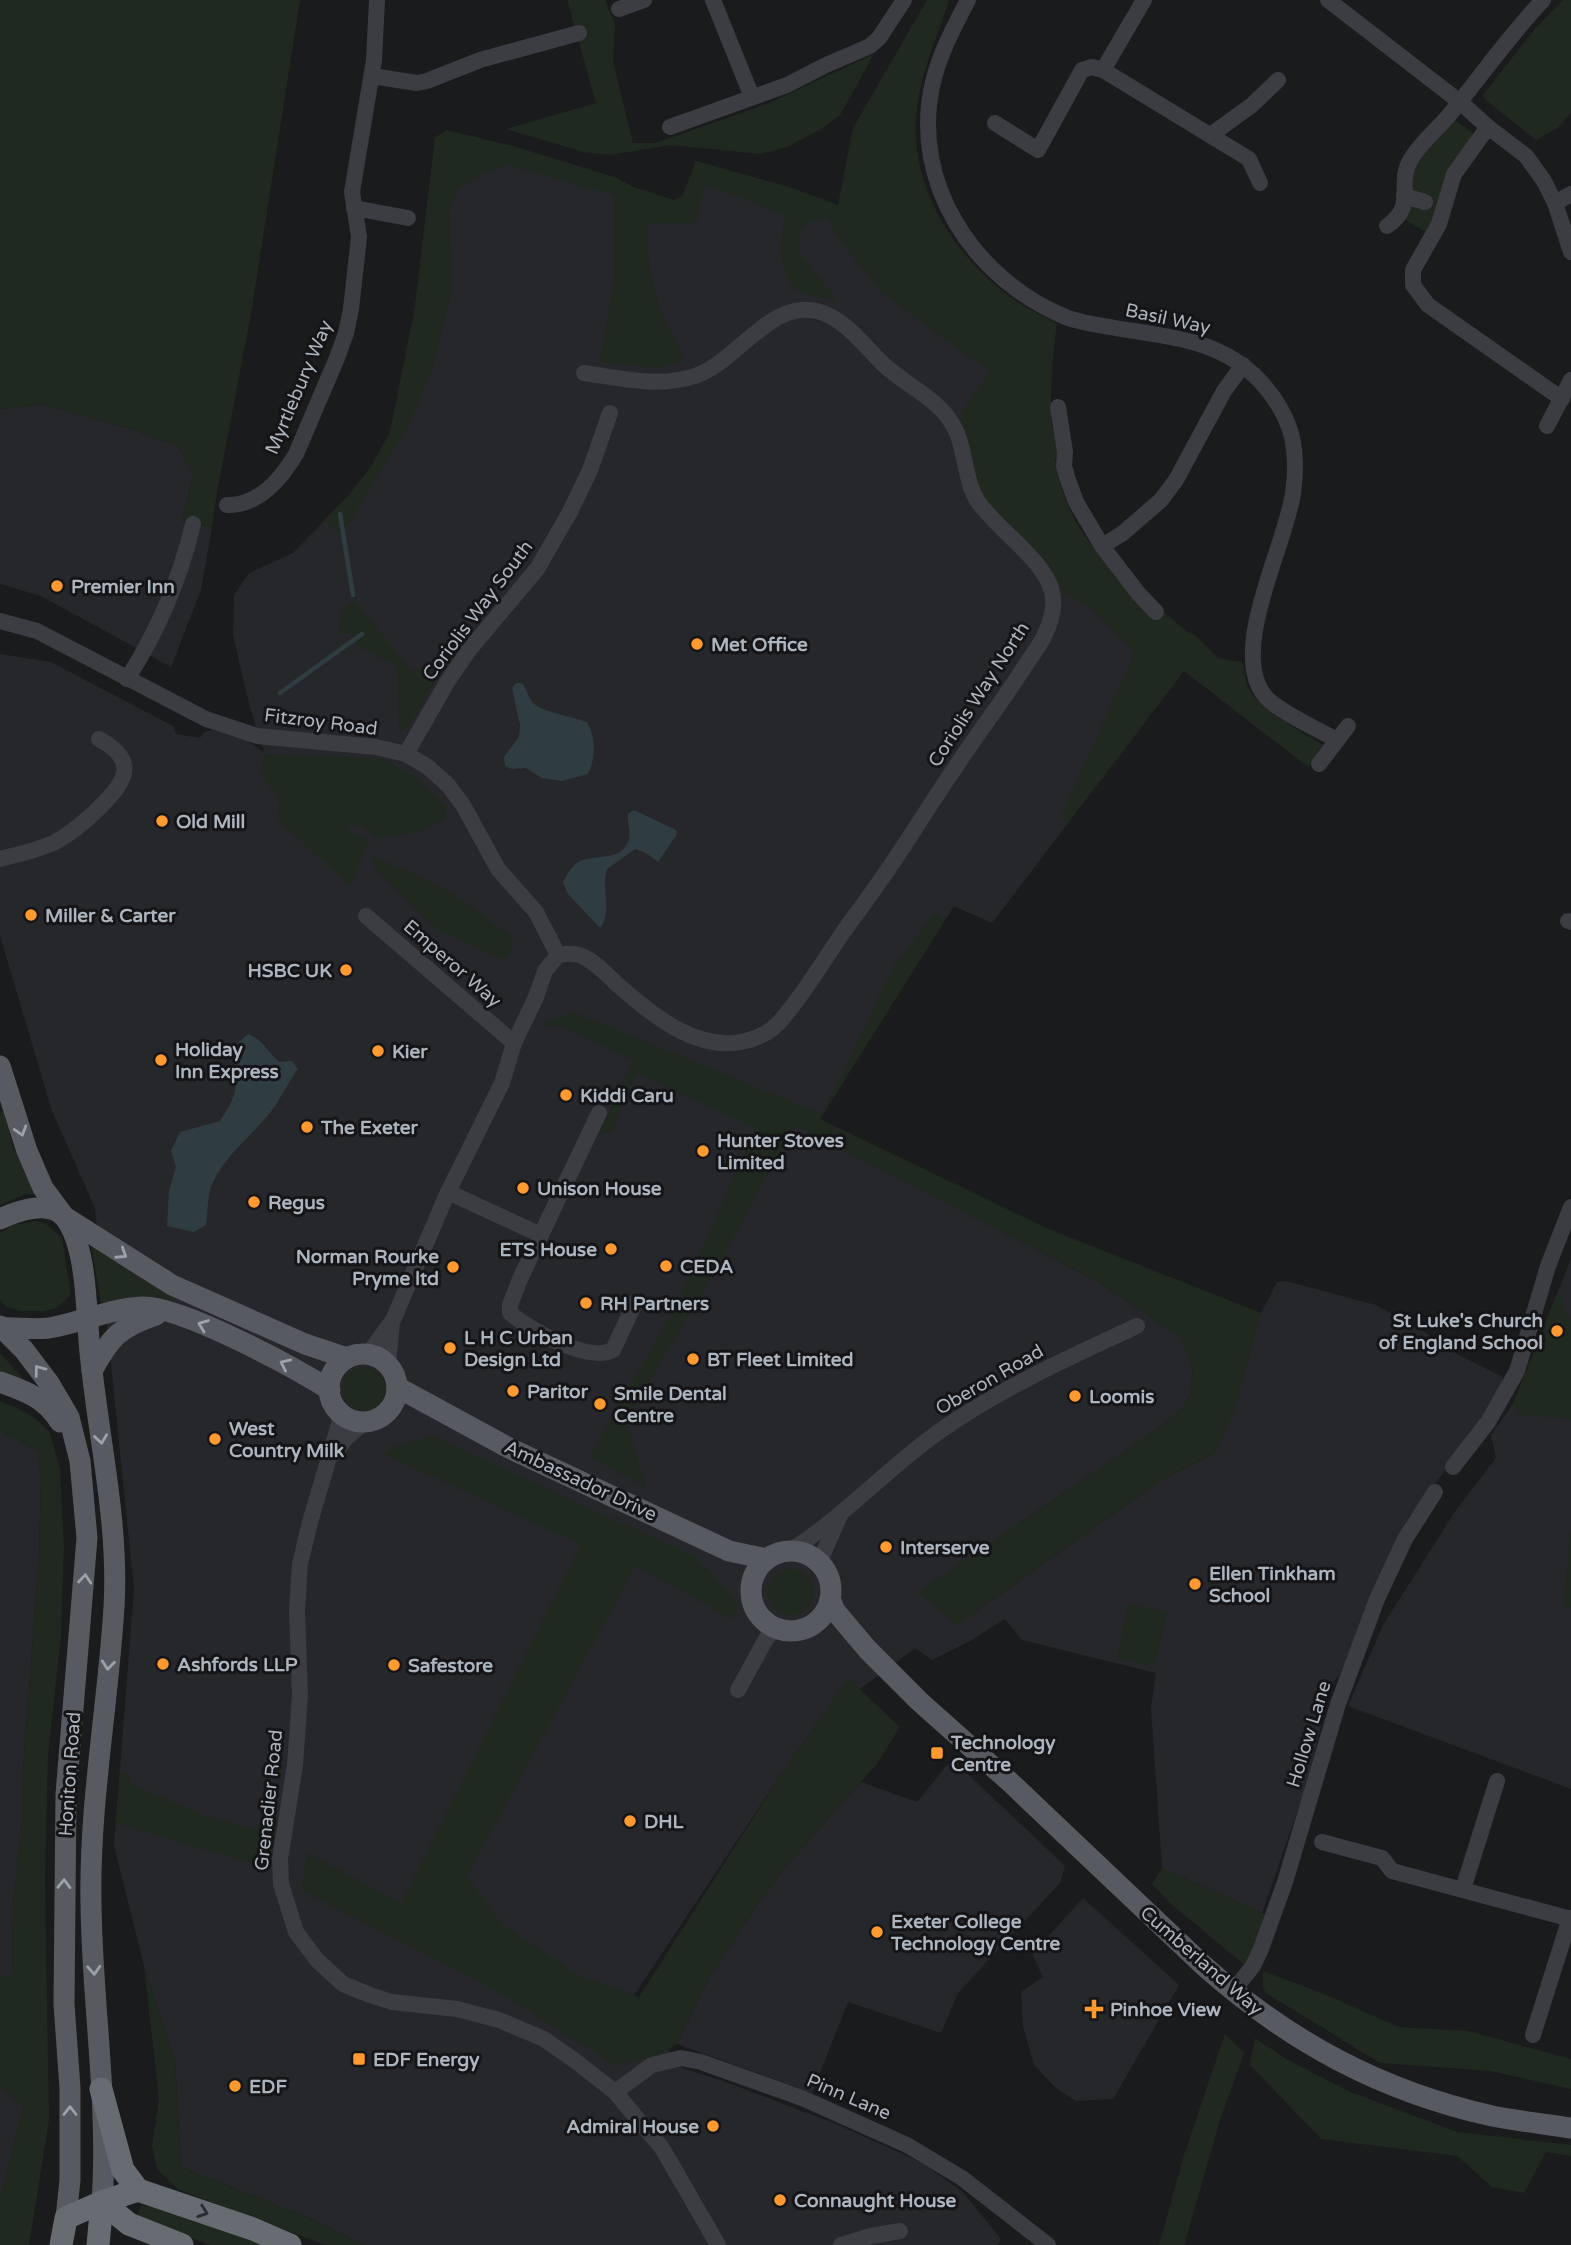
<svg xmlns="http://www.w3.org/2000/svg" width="1571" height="2245" font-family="'Varela Round',sans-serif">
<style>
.built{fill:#26272a}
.green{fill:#1f291f}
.water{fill:#2f3d42}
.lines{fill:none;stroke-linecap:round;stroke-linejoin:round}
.stream{stroke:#2f3d42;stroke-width:4.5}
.minor{stroke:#3b3d42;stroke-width:16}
.major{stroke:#575b61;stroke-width:21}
.highway{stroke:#676c73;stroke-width:23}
.oneway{stroke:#9ba2ab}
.oneway2{stroke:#2a2b2f}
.poi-dot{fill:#ff9a30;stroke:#151518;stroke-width:2.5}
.labels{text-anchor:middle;stroke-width:6;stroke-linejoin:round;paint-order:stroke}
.street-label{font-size:19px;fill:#acb4bd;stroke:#151518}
.poi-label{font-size:19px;font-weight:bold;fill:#acb4bd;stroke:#151518;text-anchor:start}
</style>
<rect width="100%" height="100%" fill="#1a1b1d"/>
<g class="built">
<path d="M446,130L516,147L617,178L633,187L674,200L683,195L696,161L795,189L1028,372L994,428L1184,671L992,923L954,906L820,1119L796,1125L1095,1280L1182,1338L1193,1371L1190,1395L1181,1410L1160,1427L919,1592L957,1625L1163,1479L1216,1452L1246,1350L1261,1313L1277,1282L1286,1281L1376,1305L1420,1329L1457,1354L1503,1377L1501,1386L1462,1449L1408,1518L1370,1601L1341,1673L1324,1692L1325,1710L1307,1783L1262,1913L1162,1868L1151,1708L1156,1673L1022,1640L1005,1619L970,1641L932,1660L915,1648L860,1689L848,1679L780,1776L631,2000L682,2068L723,2081L834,2123L922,2163L963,2192L1001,2239L998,2245H364L309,2218L181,2167L175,2061L144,1966L114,1846L134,1589L95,1208L52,1111L0,936V654L51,662L173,726L176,734L200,738L204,732L212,730L244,739L264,752L249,704L233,635L234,595L249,573L293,553L348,496L372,465L390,432L415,307L435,138Z"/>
<path d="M41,404L131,429L178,446L193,473L182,522L212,527L201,590L171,667L41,596L0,584V409Z"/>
<path d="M1571,1259V1789L1348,1706L1383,1625L1456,1510L1496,1458L1491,1435L1513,1404Z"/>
<path d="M0,1430L38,1451L41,1479L39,1555L22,1783V1824L13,1902L12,1976L0,2026Z"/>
<path d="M952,1759L1065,1866L1060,1883L958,1993L941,2033L848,2002L812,2093L677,2044L707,1982L754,1910L785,1867L861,1782L917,1802Z"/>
<path d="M1083,1898L1179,1985L1113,2099L1076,2101L1056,2088L1034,2065L1023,2026L1021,1992L1043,1977L1032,1954Z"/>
<path d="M0,2087L24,2106L0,2199Z"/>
</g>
<g class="green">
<path d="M0,0H300L251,314L217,492L212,527L182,522L193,473L178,446L131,429L41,404L0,409Z"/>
<path d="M567,0H605L615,24L613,62L633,143H655L767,104L874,54L840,115L823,128L787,147L761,154L670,145L610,155L584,152L505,129L596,103Z"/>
<path d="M927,0H949C937,38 918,79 916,119C911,191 958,261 1015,300C1028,310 1044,316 1057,324C1052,355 1051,386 1051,417C1051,429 1057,443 1060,454L1055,459C1070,548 1123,576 1185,630L1196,636L1218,658L1242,662C1245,670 1245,682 1249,689C1260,710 1302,732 1323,745L1308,767L1184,671L1067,824L1061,816L1130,664L1133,651L1094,611L1048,581L989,509L971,482L961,424V413L990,371L945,340L881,292L833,232L832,222L825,217L814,219L801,229L799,253L837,300C826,298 813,297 803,293C775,281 781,239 785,215L705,184L696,223H647L649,267L660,310L684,360L659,368L600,362L614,280V195L508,165L479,175L458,190L449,209L452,290L432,370L409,424L349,523L339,533L323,521L348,496L372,465L390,432L415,307L435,138L446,130L516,147L617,178L633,187L674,200L683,195L696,161L795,189L838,205L853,128Z"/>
<path d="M1563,0H1571V112L1558,128L1536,140L1486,100L1483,95L1533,31Z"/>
<path d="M1453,119L1476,135L1427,233L1404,219L1411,191L1412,166Z"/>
<path d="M354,600L412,672L430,663L445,664L408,727L399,732L398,675L396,666L357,645L354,634H340C337,617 341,610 354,600Z"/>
<path d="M264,754L383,759L419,780L447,806L445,819L417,832L378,838L359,824L349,827L348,831L369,841L350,886L278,820L279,799L261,773Z"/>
<path d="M372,856C406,871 443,886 474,908C487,918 499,929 513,937L509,956L501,959L435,928L375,868Z"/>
<path d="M935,913L945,920L820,1119L1051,1230L1261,1313L1235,1409L1216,1452L1163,1479L957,1625L918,1592L1160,1427L1181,1410L1190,1395L1193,1371L1181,1338L1095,1280L795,1125L711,1278L626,1420L646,1487L590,1457L675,1308L756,1128L637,1073L611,1132L598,1134L633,1060L561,1025L538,1027L573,1012L821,1114L844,1072L893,967Z"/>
<path d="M0,1111L5,1112L13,1147L35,1195L26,1194L0,1205Z"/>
<path d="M36,1221L46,1224L62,1238L71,1294L57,1308L44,1311H20L6,1307L0,1299V1233L13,1225Z"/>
<path d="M91,1245L136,1276L181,1300C153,1295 128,1294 101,1303Z"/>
<path d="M1557,1293L1571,1320V1420L1555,1417L1522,1416L1513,1404Z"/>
<path d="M0,1353L29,1385L0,1375Z"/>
<circle cx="364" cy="1389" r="22"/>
<path d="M0,1401L17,1408L35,1418L50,1433L60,1469L64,1546L61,1635L48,1755L45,1879L49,2120L29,2245H0V2199L23,2106L0,2087V1976H12L13,1902L22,1824V1783L39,1555L41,1479L38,1451L0,1430Z"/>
<path d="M432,1436L695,1557L732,1595L739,1605L732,1619L636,1565L467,1876L502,1924L579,1975L639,1997L780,1776L848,1678L900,1727L877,1764L785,1867L754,1910L707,1982L677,2044L654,2057L614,2065L499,1992L301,1890L307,1853L401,1903L581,1544L383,1454L393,1447Z"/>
<path d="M1571,1530V1607H1563Z"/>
<circle cx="791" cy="1592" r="23"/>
<path d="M1128,1604L1167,1612L1155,1666L1117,1658Z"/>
<path d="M127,1772L131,1784L202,1815L257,1830L261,1817L279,1819L266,1867L115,1823L121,1773Z"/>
<path d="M1162,1868L1267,1915L1246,1966L1171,1904L1152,1884Z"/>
<path d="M144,1966L175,2061L181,2167L309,2218L364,2245H325L179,2190L157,2169L152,2146L159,2099Z"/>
<path d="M1263,1971L1324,1994L1399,2027L1468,2031L1571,2059V2089L1490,2071L1380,2063L1266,1993L1263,1988Z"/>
<path d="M1225,2034L1244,2053L1220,2120L1184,2245H1159L1184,2155Z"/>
<path d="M1255,2038L1288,2060L1353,2093L1457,2132L1571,2145V2156L1546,2152L1524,2193L1492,2187L1457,2156L1321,2139L1250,2065Z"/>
<path d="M141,2205L161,2208L264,2245H210L142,2218L138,2213Z"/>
</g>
<g class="water">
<path d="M516,683H522C528,690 528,701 537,706C549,713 573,717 587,722C596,738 596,758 588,774L562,781L542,778L526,768L512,769L505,766L504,757L519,737L520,725L512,688Z"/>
<path d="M634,810L676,830L677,834L658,862L646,853L635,849L607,869C601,887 613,913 600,928L568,894L563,882C567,875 570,868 577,863C591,853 619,863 628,842C632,834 627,823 628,814Z"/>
<path d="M248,1034C262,1039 268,1052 279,1062L292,1061L298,1069C289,1081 283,1094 275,1106C255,1135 224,1153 211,1187C207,1198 208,1213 206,1225L194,1232L167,1226L169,1191L176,1167L171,1151L180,1132L220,1121C240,1092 238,1081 232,1048Z"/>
</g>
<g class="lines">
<g class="stream">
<path d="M340,514L353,595"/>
<path d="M280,693L362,634"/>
</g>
<g class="minor">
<path d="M713,0L752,97"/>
<path d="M968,0C954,27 940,53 933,82C909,183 975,281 1068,318C1083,323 1099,325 1115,328C1169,337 1220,339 1260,381C1273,395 1284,412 1290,430C1296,449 1296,474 1293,493C1286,545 1228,651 1265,696C1277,711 1319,730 1337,740"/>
<path d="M1328,0L1460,102L1488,127L1526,156L1544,181L1555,203L1571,252"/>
<path d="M619,9L644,0"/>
<path d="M1103,70L1249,159L1260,183"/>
<path d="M372,76L417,83L427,81L480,60L579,33"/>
<path d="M995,123L1038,150L1082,70L1092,67L1103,70L1144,0"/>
<path d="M670,127L787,85L826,65L870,46L879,38L904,0"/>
<path d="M1488,127L1454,174L1439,224L1413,270V285L1428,305L1562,399"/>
<path d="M1212,134L1252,105L1278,80"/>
<path d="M1404,196L1425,202"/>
<path d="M1555,203L1571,194"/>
<path d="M354,208L408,218"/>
<path d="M1387,226C1418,205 1395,185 1411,159C1421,142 1438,129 1450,114C1481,76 1509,36 1543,0"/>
<path d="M1058,407L1065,452L1064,466L1068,480L1076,502L1102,546"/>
<path d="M1547,426L1571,380"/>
<path d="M227,505C258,506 281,479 296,454L337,358L346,333L351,309L359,237L352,192L374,60L377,0"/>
<path d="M1156,612L1138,593L1102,546L1123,533L1161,500L1176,480L1224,391L1243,365"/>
<path d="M0,621L37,631L206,719L257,736L376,747L406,754L428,767L448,785L463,805L498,869L536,912L558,955"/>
<path d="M127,679C158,631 180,579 193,524"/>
<path d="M406,754L446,684L469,650L537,569L570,512L590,470L610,413"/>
<path d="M1319,764L1348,726"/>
<path d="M0,859C19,854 40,850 57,841C73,832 87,820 100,807C126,781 139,761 99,739"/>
<path d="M366,916L514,1043"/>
<path d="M1568,921L1571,922"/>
<path d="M558,955C564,954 573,953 579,955C593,959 607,975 618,985C654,1017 704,1058 755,1038C766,1034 776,1027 783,1018C806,991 824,960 844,931C859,910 875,889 889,868C912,835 932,801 955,768C978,733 1004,699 1027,663C1033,654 1041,644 1045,634C1050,624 1054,610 1053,599C1052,564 996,530 977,500C965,480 966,455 957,433C942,398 906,387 881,362C865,346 849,325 828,315C775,290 740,361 695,376C659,388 620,378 584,373"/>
<path d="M599,1113L520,1279L510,1305V1313C530,1330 588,1363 613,1350L635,1303"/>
<path d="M448,1192L541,1235"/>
<path d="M368,1354L393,1320L448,1192L502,1083L514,1043L536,997L545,971L558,955"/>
<path d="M388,1365L392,1322"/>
<path d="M342,1414L310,1522L300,1564L297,1611L300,1695L295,1765L280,1859L281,1884L296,1932L317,1960L343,1984L370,1995L392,2002L457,2009L499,2020L544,2039L574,2060L615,2092L662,2148L718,2245"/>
<path d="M335,1453L347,1437L365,1422"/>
<path d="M1453,1467L1488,1422L1517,1371L1548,1266L1571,1207"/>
<path d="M790,1551C848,1514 895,1460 953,1422C1010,1384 1075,1355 1137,1326"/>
<path d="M819,1563L840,1515"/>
<path d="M738,1690L766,1639L775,1628"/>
<path d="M1322,1842L1382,1858L1392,1871L1571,1919"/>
<path d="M1463,1889L1497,1781"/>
<path d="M1233,1991L1253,1966L1261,1949L1285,1882L1338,1704L1377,1599L1405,1539L1435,1492"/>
<path d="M1533,2035L1570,1918"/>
<path d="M615,2092L652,2065L681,2058L701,2062L802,2098L907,2145L962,2178L1048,2245"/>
<path d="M841,2245L871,2236L900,2231"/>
</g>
<g class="major">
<path d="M0,1066L27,1151L43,1188L63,1215"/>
<path d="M65,1217L172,1285L305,1344L347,1358"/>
<path d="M0,1219C17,1211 50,1199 65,1218C88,1247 86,1316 90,1352C98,1437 119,1521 114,1607C108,1706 89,1804 91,1904C92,2003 109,2103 102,2202"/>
<path d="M0,1326L24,1350L49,1383L69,1417L80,1461L87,1538L66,1794L64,2004L70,2088V2180L66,2218"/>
<path d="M0,1328C16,1327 33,1330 49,1328C80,1323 111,1308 143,1307C183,1307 294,1367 330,1390"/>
<circle cx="363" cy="1388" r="34"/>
<path d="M92,1371C110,1338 119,1327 156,1315"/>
<path d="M0,1382C25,1391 46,1398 60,1422"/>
<path d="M397,1387L509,1448L729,1551L767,1559"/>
<circle cx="791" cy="1591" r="40"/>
<path d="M830,1599L835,1611L868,1650L919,1701L1010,1782L1203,1965C1288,2041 1380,2091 1492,2116C1518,2121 1545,2124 1571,2128"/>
</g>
<g class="highway">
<path d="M101,2089L123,2170L138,2190L253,2229L290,2245"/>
<path d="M102,2202L129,2224L182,2245"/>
<path d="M61,2245L66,2218L102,2202L138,2190"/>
<path d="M98,2245L102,2202"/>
</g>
</g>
<defs><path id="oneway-chevron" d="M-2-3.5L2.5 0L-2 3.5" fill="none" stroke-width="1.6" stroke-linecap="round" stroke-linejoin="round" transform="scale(1.75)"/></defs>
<g class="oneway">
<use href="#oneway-chevron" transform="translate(21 1131) rotate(73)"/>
<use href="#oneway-chevron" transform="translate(122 1254) rotate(33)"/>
<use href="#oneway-chevron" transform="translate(203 1325) rotate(-159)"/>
<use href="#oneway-chevron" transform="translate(285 1364) rotate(-155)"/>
<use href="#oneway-chevron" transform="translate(39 1370) rotate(-127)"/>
<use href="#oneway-chevron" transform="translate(101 1439) rotate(82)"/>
<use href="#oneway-chevron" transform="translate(85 1579) rotate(-85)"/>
<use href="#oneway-chevron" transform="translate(108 1665) rotate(96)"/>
<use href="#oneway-chevron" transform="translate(64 1884) rotate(-89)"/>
<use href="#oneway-chevron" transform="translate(94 1970) rotate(87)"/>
<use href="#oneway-chevron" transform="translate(70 2111) rotate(-90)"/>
</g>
<use class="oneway2" href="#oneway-chevron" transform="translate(203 2212) rotate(19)"/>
<g class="poi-dot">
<circle cx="57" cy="586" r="7"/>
<circle cx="697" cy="644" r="7"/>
<circle cx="162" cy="821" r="7"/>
<circle cx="31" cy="915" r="7"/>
<circle cx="346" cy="970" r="7"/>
<circle cx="378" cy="1051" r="7"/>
<circle cx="161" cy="1060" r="7"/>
<circle cx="566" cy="1095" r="7"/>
<circle cx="307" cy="1127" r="7"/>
<circle cx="703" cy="1151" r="7"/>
<circle cx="523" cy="1188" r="7"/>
<circle cx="254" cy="1202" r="7"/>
<circle cx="611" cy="1249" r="7"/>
<circle cx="666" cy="1266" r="7"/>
<circle cx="453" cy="1267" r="7"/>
<circle cx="586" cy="1303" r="7"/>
<circle cx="1557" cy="1331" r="7"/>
<circle cx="450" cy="1348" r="7"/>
<circle cx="693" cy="1359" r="7"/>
<circle cx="513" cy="1391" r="7"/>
<circle cx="1075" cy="1396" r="7"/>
<circle cx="600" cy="1404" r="7"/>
<circle cx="215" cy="1439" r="7"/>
<circle cx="886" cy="1547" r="7"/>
<circle cx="1195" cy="1584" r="7"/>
<circle cx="163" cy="1664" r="7"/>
<circle cx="394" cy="1665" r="7"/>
<rect x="930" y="1746" width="14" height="14" rx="3.5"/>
<circle cx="630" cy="1821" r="7"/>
<circle cx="877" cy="1932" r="7"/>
<path d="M1090.5 1998.5h7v7h7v7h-7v7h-7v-7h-7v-7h7z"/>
<rect x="352" y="2052" width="14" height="14" rx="3.5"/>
<circle cx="235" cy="2086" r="7"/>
<circle cx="713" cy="2126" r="7"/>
<circle cx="780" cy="2200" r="7"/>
</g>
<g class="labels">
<g class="street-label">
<text transform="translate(1168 318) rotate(12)" y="7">Basil Way</text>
<text transform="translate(298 387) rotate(-67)" y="7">Myrtlebury Way</text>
<text transform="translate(477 610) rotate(-53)" y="7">Coriolis Way South</text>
<text transform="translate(978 694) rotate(-57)" y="7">Coriolis Way North</text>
<text transform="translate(321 721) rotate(7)" y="7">Fitzroy Road</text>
<text transform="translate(453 963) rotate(41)" y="7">Emperor Way</text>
<text transform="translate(989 1379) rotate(-30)" y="7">Oberon Road</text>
<text transform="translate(581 1480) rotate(25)" y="7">Ambassador Drive</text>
<text transform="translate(1308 1734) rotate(-73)" y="7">Hollow Lane</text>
<text transform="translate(69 1774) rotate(-86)" y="7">Honiton Road</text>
<text transform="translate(268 1800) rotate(-84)" y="7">Grenadier Road</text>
<text transform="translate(1202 1960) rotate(41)" y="7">Cumberland Way</text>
<text transform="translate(849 2096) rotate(23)" y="7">Pinn Lane</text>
</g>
<g class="poi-label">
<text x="71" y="593">Premier Inn</text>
<text x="711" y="651">Met Office</text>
<text x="176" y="828">Old Mill</text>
<text x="45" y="922">Miller &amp; Carter</text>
<text x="332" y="977" text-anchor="end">HSBC UK</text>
<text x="175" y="1056">Holiday<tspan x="175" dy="22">Inn Express</tspan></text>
<text x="392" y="1058">Kier</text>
<text x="580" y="1102">Kiddi Caru</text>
<text x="321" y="1134">The Exeter</text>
<text x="717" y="1147">Hunter Stoves<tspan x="717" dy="22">Limited</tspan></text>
<text x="537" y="1195">Unison House</text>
<text x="268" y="1209">Regus</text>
<text x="597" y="1256" text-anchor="end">ETS House</text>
<text x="439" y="1263" text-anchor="end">Norman Rourke<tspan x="439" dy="22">Pryme ltd</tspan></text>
<text x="680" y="1273">CEDA</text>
<text x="600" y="1310">RH Partners</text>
<text x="1543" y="1327" text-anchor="end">St Luke's Church<tspan x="1543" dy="22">of England School</tspan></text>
<text x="464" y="1344">L H C Urban<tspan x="464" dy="22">Design Ltd</tspan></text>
<text x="707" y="1366">BT Fleet Limited</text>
<text x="527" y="1398">Paritor</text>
<text x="614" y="1400">Smile Dental<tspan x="614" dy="22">Centre</tspan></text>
<text x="1089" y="1403">Loomis</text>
<text x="229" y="1435">West<tspan x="229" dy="22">Country Milk</tspan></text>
<text x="900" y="1554">Interserve</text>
<text x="1209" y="1580">Ellen Tinkham<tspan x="1209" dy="22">School</tspan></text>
<text x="177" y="1671">Ashfords LLP</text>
<text x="408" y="1672">Safestore</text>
<text x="951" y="1749">Technology<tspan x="951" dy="22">Centre</tspan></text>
<text x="644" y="1828">DHL</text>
<text x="891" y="1928">Exeter College<tspan x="891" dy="22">Technology Centre</tspan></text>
<text x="1110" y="2016">Pinhoe View</text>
<text x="373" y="2066">EDF Energy</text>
<text x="249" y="2093">EDF</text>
<text x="699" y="2133" text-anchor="end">Admiral House</text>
<text x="794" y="2207">Connaught House</text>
</g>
</g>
</svg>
